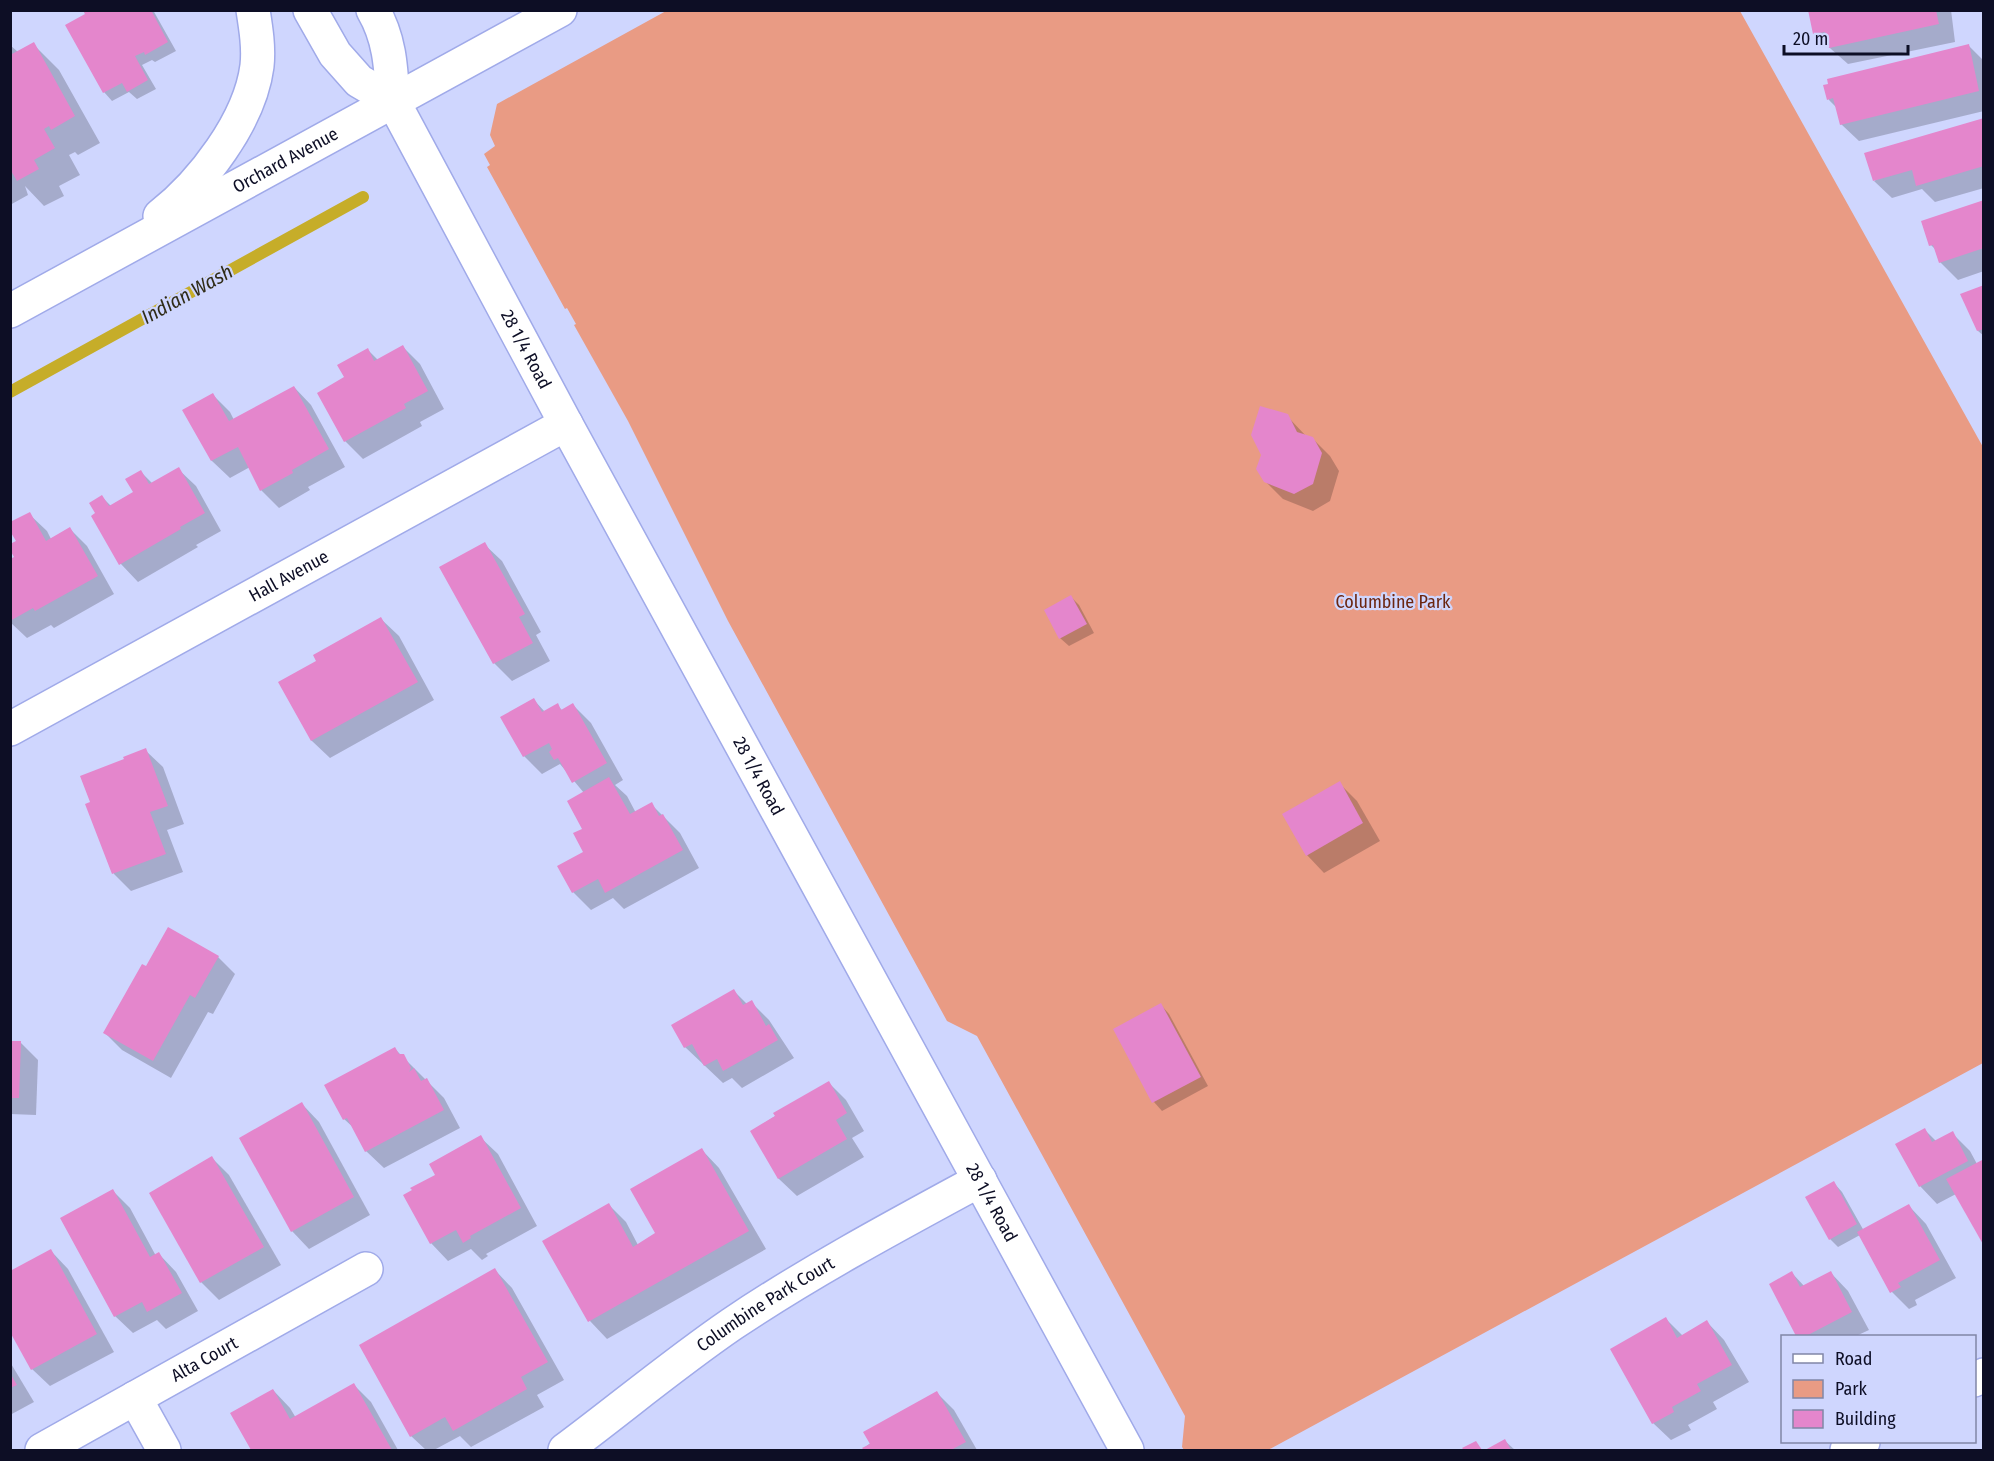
<svg xmlns="http://www.w3.org/2000/svg" width="1994" height="1461" font-family="'Fira Sans Condensed',sans-serif">
<style>
.green{fill:#e99b84}
.shadow{fill:#0003}
.lines{fill:none;stroke-linecap:round;stroke-linejoin:round}
.stream{stroke:#c6ad29;stroke-width:12}
.building{fill:#e486cc}
.minor-casing{stroke:#a0aae9;stroke-width:36}
.tertiary-casing{stroke:#a0aae9;stroke-width:36}
.secondary-casing{stroke:#a0aae9;stroke-width:36}
.minor{stroke:#fff;stroke-width:33}
.tertiary{stroke:#fff;stroke-width:33}
.secondary{stroke:#fff;stroke-width:33}
.labels{text-anchor:middle;stroke-width:4.5;stroke-linejoin:round;paint-order:stroke}
.street-label{font-size:18px;fill:#0d0e25;stroke:#cfd6fe}
.park-label{font-size:18px;fill:#6b2611;stroke:#cfd6fe}
.water-label{font-size:20px;font-style:italic;fill:#302c17;stroke:#cfd6fe}
</style>
<rect width="100%" height="100%" fill="#cfd6fe"/>
<path class="green" d="M666,11H1740L1983,447V1063L1268,1450H1184L1182,1447L1185,1416L977,1036L947,1021L728,621L628,421L574,325L576,324L567,308L565,309L487,167L490,165L484,154L495,146L490,135L497,104Z"/>
<g class="shadow">
<path d="M84,10H153L176,51L155,62L152,60L142,65L156,89L137,99L129,92L112,101L104,92Z"/>
<path d="M1809,10H1951L1955,42L1848,64L1814,34Z"/>
<path d="M33,44L59,70L100,143L78,155L75,152L69,155L80,175L59,186L64,196L44,206L25,186L28,195L10,205V45L18,52Z"/>
<path d="M1969,46L1984,61V111L1859,141L1841,124L1838,109L1829,100L1825,86Z"/>
<path d="M1984,119V188L1935,202L1922,189L1892,198L1874,181Z"/>
<path d="M1984,202V271L1958,280L1940,262L1936,250L1931,245Z"/>
<path d="M1984,287V336L1978,331Z"/>
<path d="M403,347L420,364L444,409L420,422L422,426L363,459L345,441L346,378L368,350L378,360Z"/>
<path d="M294,387L311,405L345,467L308,487L310,490L279,508L261,490L250,467L230,478L212,461L184,410L213,395L230,412L234,420Z"/>
<path d="M1287,416L1306,436L1312,438L1330,456L1339,471L1330,501L1313,511L1283,499L1265,481L1263,455Z"/>
<path d="M178,469L196,486L221,531L196,545L198,547L138,582L121,564L93,517L97,514L102,497L112,507L135,493L141,472L153,484Z"/>
<path d="M29,514L47,531L51,539L70,529L87,546L114,594L54,628L51,625L27,638L10,622V561L16,558Z"/>
<path d="M484,544L502,561L541,632L536,635L550,661L512,681L494,663Z"/>
<path d="M1071,597L1079,605L1094,633L1069,646L1060,638Z"/>
<path d="M381,619L399,636L434,700L330,758L312,741L280,683L318,662Z"/>
<path d="M534,700L545,712L557,705L563,711L573,705L591,723L623,780L615,785L627,796L636,813L651,804L680,833L699,868L624,909L613,898L591,910L573,892L585,853L584,793L560,764L542,774L524,756Z"/>
<path d="M145,750L163,767L184,824L167,830L183,872L131,891L114,874L87,804L91,803Z"/>
<path d="M1339,783L1357,801L1380,841L1324,873L1307,855Z"/>
<path d="M218,957L235,974L213,1014L208,1012L171,1078L122,1050L105,1033L147,968Z"/>
<path d="M734,991L747,1004L751,1002L769,1020L794,1058L742,1088L732,1078L723,1083L685,1047Z"/>
<path d="M1161,1005L1169,1014L1208,1086L1162,1111L1154,1102L1115,1030Z"/>
<path d="M10,1042L21,1043L38,1060L36,1115L10,1114Z"/>
<path d="M395,1049L444,1098L460,1128L384,1168L366,1151L355,1129L344,1119Z"/>
<path d="M828,1082L846,1100L864,1131L852,1138L864,1157L797,1196L779,1179L752,1131Z"/>
<path d="M302,1104L319,1122L370,1215L309,1249L292,1231Z"/>
<path d="M1925,1130L1936,1141L1952,1133L1970,1151L1977,1164L1956,1194L1937,1204L1920,1186Z"/>
<path d="M480,1137L498,1154L537,1226L486,1254L488,1256L482,1260L471,1249L448,1261L431,1243L437,1175Z"/>
<path d="M702,1150L719,1168L766,1249L607,1339L590,1321L544,1242L609,1205L626,1222L638,1245L658,1234Z"/>
<path d="M212,1158L229,1175L281,1265L219,1300L201,1282L151,1193Z"/>
<path d="M1834,1183L1842,1192L1864,1231L1909,1206L1926,1224L1956,1278L1915,1300L1917,1305L1909,1309L1892,1292L1860,1235L1838,1247L1830,1239Z"/>
<path d="M113,1191L130,1208L156,1256L159,1254L176,1272L198,1311L166,1329L157,1320L133,1333L115,1316Z"/>
<path d="M51,1251L68,1269L114,1352L50,1386L32,1369Z"/>
<path d="M495,1270L512,1288L564,1380L537,1395L544,1407L471,1447L460,1436L434,1450H426L411,1436Z"/>
<path d="M1792,1273L1805,1287L1831,1273L1848,1291L1869,1330L1856,1336H1798L1771,1284Z"/>
<path d="M1666,1319L1683,1336L1707,1322L1724,1340L1749,1382L1713,1402L1717,1409L1688,1425L1691,1430L1671,1440L1653,1423Z"/>
<path d="M10,1362L34,1402L10,1415Z"/>
<path d="M354,1385L371,1402L398,1450H253L232,1413L273,1390L290,1408L296,1418Z"/>
<path d="M936,1392L954,1410L977,1450H865L864,1448Z"/>
<path d="M1505,1441L1515,1450H1488Z"/>
</g>
<g class="lines">
<path class="stream" d="M10,392L363,197"/>
</g>
<g class="building">
<path d="M83,10H151L168,42L145,55L144,52L135,56L148,80L127,92L122,83L103,93L65,25L85,14Z"/>
<path d="M1808,10H1936L1939,24L1829,48L1825,32L1813,34Z"/>
<path d="M34,42L75,116L51,130L49,126L44,129L55,148L34,160L39,169L17,181L10,169V51L12,54Z"/>
<path d="M1969,44L1979,91L1840,125L1833,98L1827,100L1823,85L1828,84L1827,79Z"/>
<path d="M1984,118V166L1916,186L1912,170L1873,181L1864,153Z"/>
<path d="M1984,200V248L1939,263L1933,245L1929,246L1921,221Z"/>
<path d="M1984,285V329L1977,331L1960,294Z"/>
<path d="M403,345L428,391L404,404L406,408L344,442L317,393L344,377L337,365L368,348L374,361Z"/>
<path d="M294,386L329,449L292,470L293,473L260,491L238,447L211,461L182,410L213,393L229,421Z"/>
<path d="M1260,406L1288,414L1297,432L1313,437L1322,453L1313,484L1294,494L1264,482L1256,469L1261,455L1251,435Z"/>
<path d="M179,467L205,513L180,527L181,529L119,565L91,516L95,513L89,503L102,495L109,506L133,492L125,479L141,470L149,484Z"/>
<path d="M30,512L46,541L70,527L98,576L35,611L33,608L10,621V559L14,557L10,550V544L16,541L10,531V522Z"/>
<path d="M485,542L525,614L519,617L533,643L493,664L439,567Z"/>
<path d="M1071,595L1087,624L1059,639L1044,610Z"/>
<path d="M381,617L418,682L311,741L278,682L316,661L313,655Z"/>
<path d="M534,698L542,712L558,703L561,710L573,703L607,763L572,783L558,758L554,760L549,752L552,749L549,743L523,757L500,717Z"/>
<path d="M146,748L168,806L150,812L166,854L112,874L85,804L90,802L80,776L124,759L123,757Z"/>
<path d="M609,777L630,814L652,802L659,816L663,814L683,850L605,893L598,879L572,893L557,866L583,852L573,833L582,829L567,801Z"/>
<path d="M1340,781L1363,823L1306,856L1282,814Z"/>
<path d="M168,927L219,956L195,998L190,995L153,1061L103,1033L142,964L146,966Z"/>
<path d="M734,989L743,1005L752,1000L766,1026L769,1024L778,1040L723,1071L717,1059L704,1066L692,1044L684,1048L671,1025Z"/>
<path d="M1161,1003L1201,1077L1152,1103L1113,1029Z"/>
<path d="M10,1041H21L19,1098H10Z"/>
<path d="M395,1047L399,1054H404L411,1068L409,1072L414,1068L421,1081L427,1078L444,1110L365,1152L347,1118L343,1120L324,1085Z"/>
<path d="M829,1081L847,1113L836,1120L847,1139L778,1179L750,1131L775,1116L773,1113Z"/>
<path d="M302,1102L354,1197L291,1232L239,1138Z"/>
<path d="M1925,1128L1932,1142L1953,1131L1968,1161L1919,1187L1895,1144Z"/>
<path d="M481,1135L521,1208L470,1236L471,1238L463,1243L456,1230L430,1244L403,1195L412,1190L410,1188L435,1175L429,1164Z"/>
<path d="M702,1148L749,1231L588,1322L542,1241L609,1203L633,1247L655,1233L630,1189Z"/>
<path d="M212,1156L264,1247L200,1283L149,1193Z"/>
<path d="M1984,1159V1246L1946,1179Z"/>
<path d="M1834,1181L1857,1224L1829,1240L1805,1197Z"/>
<path d="M113,1189L150,1257L159,1252L182,1293L147,1312L142,1302L114,1317L60,1218Z"/>
<path d="M1909,1204L1940,1260L1898,1283L1901,1287L1890,1293L1857,1232Z"/>
<path d="M51,1249L97,1334L31,1370L10,1332V1271Z"/>
<path d="M495,1268L548,1362L521,1377L527,1389L453,1431L445,1417L410,1437L359,1345Z"/>
<path d="M1792,1271L1800,1287L1831,1271L1852,1312L1806,1336H1796L1769,1284Z"/>
<path d="M1666,1317L1677,1338L1707,1320L1732,1365L1697,1384L1701,1391L1672,1407L1674,1412L1652,1424L1610,1349Z"/>
<path d="M10,1373L17,1385L10,1388Z"/>
<path d="M354,1383L392,1450H251L230,1413L273,1389L290,1419Z"/>
<path d="M937,1391L966,1442L951,1450H864L862,1448L870,1444L863,1432Z"/>
<path d="M1505,1439L1511,1450H1485Z"/>
<path d="M1476,1441L1482,1450H1464L1462,1448Z"/>
</g>
<g class="lines">
<g class="minor-casing">
<g id="minor">
<path id="s1" d="M10,729L566,424"/>
<path d="M1974,1380L1984,1375"/>
<path d="M135,1398L164,1450"/>
<path id="s2" d="M42,1450L366,1269"/>
<path id="s3" d="M565,1450C620,1409 675,1363 732,1324C811,1271 895,1226 980,1180"/>
<path d="M1847,1450L1863,1442"/>
</g>
</g>
<g class="tertiary-casing">
<g id="tertiary">
<path id="s4" d="M310,10L335,54L359,81L393,101L566,424L1127,1450"/>
</g>
</g>
<g class="secondary-casing">
<g id="secondary">
<path d="M373,10C390,39 391,68 393,101"/>
<path d="M160,216C202,183 250,121 257,66C259,48 256,29 253,10"/>
<path id="s5" d="M10,311L560,10"/>
</g>
</g>
<use href="#minor" class="minor"/>
<use href="#tertiary" class="tertiary"/>
<use href="#secondary" class="secondary"/>
</g>
<g class="labels">
<g class="street-label">
<text dy="6" stroke="none"><textPath href="#s5" startOffset="314">Orchard Avenue</textPath></text>
<text dy="6" stroke="none"><textPath href="#s4" startOffset="408">28 1/4 Road</textPath></text>
<text dy="6" stroke="none"><textPath href="#s1" startOffset="318">Hall Avenue</textPath></text>
<text dy="6" stroke="none"><textPath href="#s4" startOffset="894">28 1/4 Road</textPath></text>
<text dy="6" stroke="none"><textPath href="#s4" startOffset="1380">28 1/4 Road</textPath></text>
<text dy="6" stroke="none"><textPath href="#s3" startOffset="248">Columbine Park Court</textPath></text>
<text dy="6" stroke="none"><textPath href="#s2" startOffset="186">Alta Court</textPath></text>
</g>
<g class="park-label">
<text x="1393" y="608">Columbine Park</text>
</g>
<g class="water-label">
<text transform="translate(187 294) rotate(-29)" y="7">Indian Wash</text>
</g>
</g>
<rect width="1994" height="1461" fill="none" stroke="#0d0e25" stroke-width="24"/>
<rect x="1781" y="1335" width="195" height="108" fill="#cfd6fe" stroke="#8186a7" stroke-width="1.5"/>
<rect x="1793" y="1354" width="30" height="9" fill="#ffffff" stroke="#8186a7" stroke-width="1.5"/>
<text x="1835" y="1365" font-size="18" fill="#0d0e25">Road</text>
<rect x="1793" y="1380" width="30" height="18" fill="#e99b84" stroke="#8186a7" stroke-width="1.5"/>
<text x="1835" y="1395" font-size="18" fill="#0d0e25">Park</text>
<rect x="1793" y="1410" width="30" height="18" fill="#e486cc" stroke="#8186a7" stroke-width="1.5"/>
<text x="1835" y="1425" font-size="18" fill="#0d0e25">Building</text>
<path d="M1784 45v9h124v-9" fill="none" stroke="#0d0e25" stroke-width="3"/>
<text x="1793" y="45" font-size="18" fill="#0d0e25" stroke="#cfd6fe" stroke-width="4.5" paint-order="stroke">20 m</text>
</svg>
